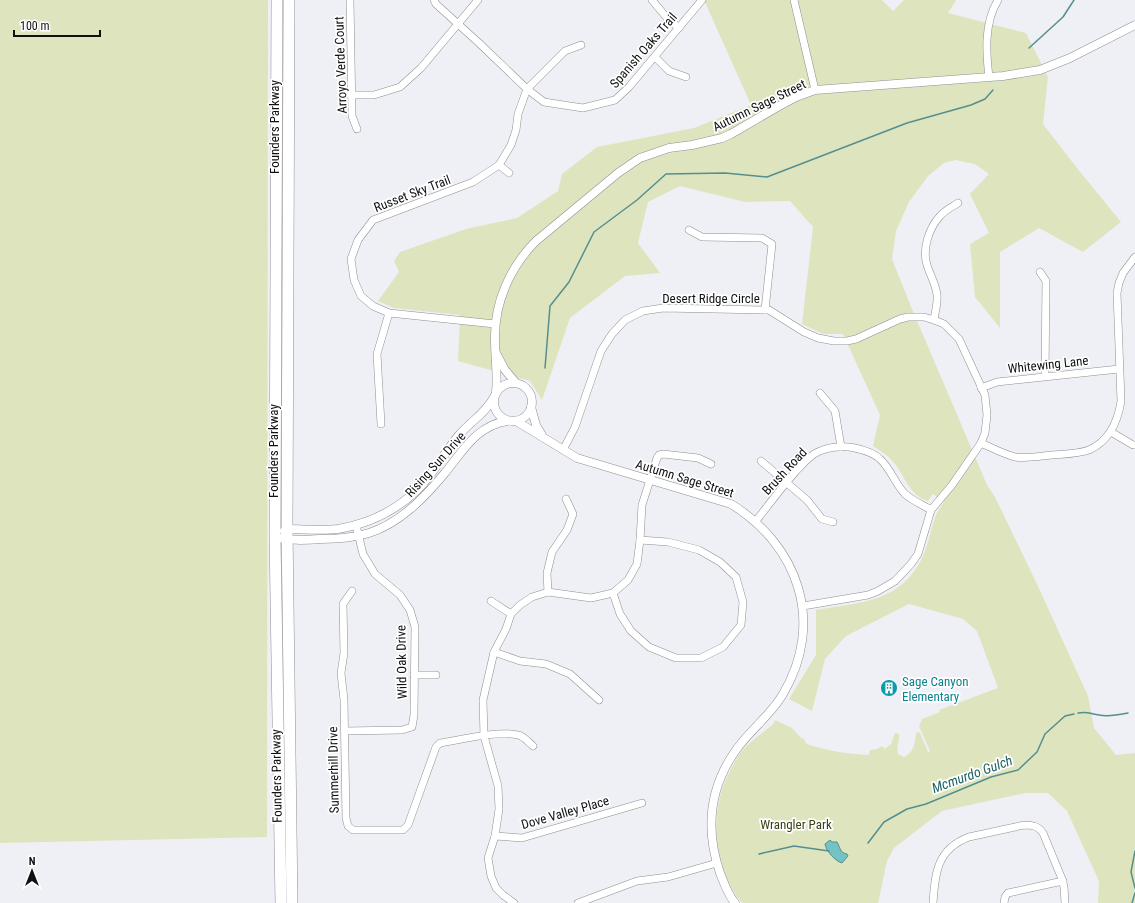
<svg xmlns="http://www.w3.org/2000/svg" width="1135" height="903" font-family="'Roboto Condensed',sans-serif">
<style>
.green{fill:#dee5be}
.water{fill:#73c3c4;stroke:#558e8f}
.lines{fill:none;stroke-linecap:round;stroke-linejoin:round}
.stream{stroke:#558e8f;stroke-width:1.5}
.minor-casing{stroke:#8d8f94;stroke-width:8}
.tertiary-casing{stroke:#8d8f94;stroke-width:9}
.trunk-casing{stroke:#8d8f94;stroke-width:12}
.minor{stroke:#fff;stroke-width:7}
.tertiary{stroke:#fff;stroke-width:8}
.trunk{stroke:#fff;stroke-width:11}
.labels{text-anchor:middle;stroke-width:3.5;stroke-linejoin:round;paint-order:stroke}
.street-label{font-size:13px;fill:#101112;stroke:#fff}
.culture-label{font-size:13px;fill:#0d838f;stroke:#fff;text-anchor:start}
.park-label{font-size:13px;fill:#3b4115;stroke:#fff}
.water-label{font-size:14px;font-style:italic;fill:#1f6163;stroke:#fff}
</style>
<rect width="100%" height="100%" fill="#eef0f5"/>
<g class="green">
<path d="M0,0H268L267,837L0,843Z"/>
<path d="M704,0H882L893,11L904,0H956L948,13L1026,33L1048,77L1043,124L1077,168L1121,222L1083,252L1039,228L1000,252V328L975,297L970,244L989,233L970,194L989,174L975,164L965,162L956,160L944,163L928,176L909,202L896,231L892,259L912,309L987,485L995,497L1037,584L1088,696L1094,728L1116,755L1135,753V903H1098L1099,881L1067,811L1048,793H1025L942,811L894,848L887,861L878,903H742C712,866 708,810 731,769C734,764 736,758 740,753C749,742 762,734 773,724L775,720L792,728L800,737L805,740V742L807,744C828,751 847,754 869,755L870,750L877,749L882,746L885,749L891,744L895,733L899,734C900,741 896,747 898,754L904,757C914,753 915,742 916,733L918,732L920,733L928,752L930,751L919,726L922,719L940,712L939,710L998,688L977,631L963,619L909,604L846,636L825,659L812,711L789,699L816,655V610C862,602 902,603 924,554C929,542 931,528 936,515C938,511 941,506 944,502L933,494L928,501C910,496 905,477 895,464C889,456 881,451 873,446L880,415L843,334H823L802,324L813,227L790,201L745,202L680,186L648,202L638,243L660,273L625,276L570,318L542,400L530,381L458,361L460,315L394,308L378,301L399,272L394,261L400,252L466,229L517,218L558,191L562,174L597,147L694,128L751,105Z"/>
</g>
<path class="water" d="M830,840L832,842H837C840,847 840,853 847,854L848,856L842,863C835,861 826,851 825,844Z"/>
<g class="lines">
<g class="stream">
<path d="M1029,48L1063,17L1074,0"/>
<path d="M545,368L550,306L569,282L594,232L637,200L666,174L725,173L767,177L907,123L971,105L985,99L993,90"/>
<path d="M1078,713C1090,711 1088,714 1099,715C1109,717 1118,715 1128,713"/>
<path d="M868,843L884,822L907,809L926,804L991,777L1018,770L1037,752L1045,734L1065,716L1074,714"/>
<path d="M1135,851L1131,872L1135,888"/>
<path d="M759,854L794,846L829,851"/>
<path d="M1132,903L1135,893"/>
</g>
<g class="minor-casing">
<g id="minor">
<path d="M350,0L352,116L357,129"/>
<path d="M434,0L436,4L479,43L527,89L544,102L583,108L615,100L629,87L702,0"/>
<path d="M652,0L667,18L679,28"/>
<path d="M794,0L815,90"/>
<path d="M655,57L669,71L686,77"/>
<path d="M989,77C986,52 984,23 998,0"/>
<path d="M351,95H374L400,87L421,68L478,0"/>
<path d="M499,165L509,173"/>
<path d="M689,230L702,237L762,238L772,244L765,310"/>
<path d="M1040,272L1046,281L1045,376"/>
<path d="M934,320C935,312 938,303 937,295C936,284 930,275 927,265C922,249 929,228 940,216C945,210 952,207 958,203"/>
<path d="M495,324L389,313L373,306L361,296L354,280L351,259L358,240L373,220L473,182L499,165L511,145L516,130L518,114L527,89L565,51L581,45"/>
<path d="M981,388L997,382L1119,369"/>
<path d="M820,393L835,411L841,447"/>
<path d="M381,424L377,354L389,313"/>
<path d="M1111,432L1133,445H1135"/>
<path d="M981,443C992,448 1003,454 1015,457C1027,459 1040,456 1052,455C1064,454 1078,454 1089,450C1109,441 1118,421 1121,401L1117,293L1119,283L1123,273L1135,257"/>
<path d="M563,450L575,427L601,351L612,334L625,320L643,311L663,308L769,310L804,332L818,338L834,341H847L856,339L900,319L908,317H924L934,320L944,324L959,339L985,395L987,415L985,433L981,443L952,485L931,510L918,554L911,564L895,581L878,591L868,595L803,606"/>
<path d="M761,461L807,500L822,519L833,522"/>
<path d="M756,521C769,504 782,487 796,471C802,465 807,459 814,454C826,447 842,445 855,448C864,450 874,453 880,459C891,469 895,484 905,494C913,501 923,505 931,510"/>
<path d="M352,591L343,604L344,653L341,673L344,700L346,818L348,826L353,830H403L408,825L436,747L440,743C460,740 500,730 518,735C524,736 529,743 533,746"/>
<path d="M548,592L547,573L552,552L567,530L573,514L566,499"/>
<path d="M613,593L620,614L631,631L649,647L676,658H701L723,647L741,625L743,602L736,577L720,562L699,550L668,542L640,540"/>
<path d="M491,601L511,614"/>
<path d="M494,652L520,661L546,664L570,674L599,700"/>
<path d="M414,675H436"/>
<path d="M345,731L402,730L412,727L414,715L415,627L410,610L400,595L375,574L363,554L356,525"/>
<path d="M495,836L522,838L642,803"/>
<path d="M514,903L503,895L496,888L491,876L488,858L495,836L499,809L498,786L484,736L483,700L494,652L506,629L511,614L520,605L532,597L548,592L591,598L613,593L628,580L637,564L640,540L642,505L657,458L659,455L663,454L698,458L711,464"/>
<path d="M578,903L637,881L668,877L717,863"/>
<path d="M933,903C935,873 937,849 969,837L1024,825C1033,825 1038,826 1043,833L1062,879L1064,887L1065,903"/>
<path d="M1004,903L1005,897L1008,893L1063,881"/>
</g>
</g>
<g class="tertiary-casing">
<g id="tertiary">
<path d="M496,353L505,370L516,383"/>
<circle cx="513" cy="402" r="19"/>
<path d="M496,392C498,375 495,358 495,340C494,303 510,267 536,241L618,173L640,158L669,148L692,145L722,138L731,134L779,106L796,97L815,90L1003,76L1040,70L1070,58L1135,25"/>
<path d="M531,407L536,425L543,437"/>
<path d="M516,421L577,458L731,504C799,546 825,623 783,694C771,715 750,730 736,750C709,788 705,829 720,873C724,883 728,895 735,903"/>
<path d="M284,531L287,529C303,529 322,531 338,529C367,524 395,511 416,491C433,475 444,453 459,435C470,422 486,413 494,397"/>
<path d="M275,537C290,541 305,540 321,539C337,539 353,538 369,533C400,523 424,498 444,474C463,451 476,426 507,421"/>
</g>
</g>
<g class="trunk-casing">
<g id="trunk">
<path d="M277,0L275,537L281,903"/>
<path d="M289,0L287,529L292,903"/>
</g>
</g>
<use href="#minor" class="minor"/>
<use href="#tertiary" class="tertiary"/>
<use href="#trunk" class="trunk"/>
</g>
<defs>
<g id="building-disc" transform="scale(0.9)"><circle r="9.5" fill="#0f9aa8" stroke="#fff"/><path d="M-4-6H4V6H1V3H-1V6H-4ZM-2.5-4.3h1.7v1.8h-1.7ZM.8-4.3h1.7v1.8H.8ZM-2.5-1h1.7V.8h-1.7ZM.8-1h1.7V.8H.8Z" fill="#fff"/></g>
</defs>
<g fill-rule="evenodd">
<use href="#building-disc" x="889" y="688"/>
</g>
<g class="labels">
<g class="street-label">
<text transform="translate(643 50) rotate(-49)" y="5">Spanish Oaks Trail</text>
<text transform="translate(340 65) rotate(-92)" y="5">Arroyo Verde Court</text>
<text transform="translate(759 105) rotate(-26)" y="5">Autumn Sage Street</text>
<text transform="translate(274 127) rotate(-90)" y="5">Founders Parkway</text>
<text transform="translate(412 193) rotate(-21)" y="5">Russet Sky Trail</text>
<text x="711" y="303">Desert Ridge Circle</text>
<text transform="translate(1048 364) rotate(-6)" y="5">Whitewing Lane</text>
<text transform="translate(273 451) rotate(-90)" y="5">Founders Parkway</text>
<text transform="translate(435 464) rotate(-48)" y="5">Rising Sun Drive</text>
<text transform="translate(784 471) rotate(-47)" y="5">Brush Road</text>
<text transform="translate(685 478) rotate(17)" y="5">Autumn Sage Street</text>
<text transform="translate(401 662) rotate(-91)" y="5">Wild Oak Drive</text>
<text transform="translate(333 770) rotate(-91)" y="5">Summerhill Drive</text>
<text transform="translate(276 776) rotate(-91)" y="5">Founders Parkway</text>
<text transform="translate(565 812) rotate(-16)" y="5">Dove Valley Place</text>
</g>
<g class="culture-label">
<text x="902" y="686">Sage Canyon<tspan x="902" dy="15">Elementary</tspan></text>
</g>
<g class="park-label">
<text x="796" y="829">Wrangler Park</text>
</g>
<g class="water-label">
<text transform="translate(972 774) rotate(-20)" y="5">Mcmurdo Gulch</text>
</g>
</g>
<g transform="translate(32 871)" stroke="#ffffff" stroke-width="3" paint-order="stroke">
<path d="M0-3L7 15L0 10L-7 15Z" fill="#101112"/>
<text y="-6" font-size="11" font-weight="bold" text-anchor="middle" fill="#101112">N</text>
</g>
<path d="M14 30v6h86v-6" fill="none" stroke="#101112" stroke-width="2"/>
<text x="20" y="30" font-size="12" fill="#101112" stroke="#ffffff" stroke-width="3" paint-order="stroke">100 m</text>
</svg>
